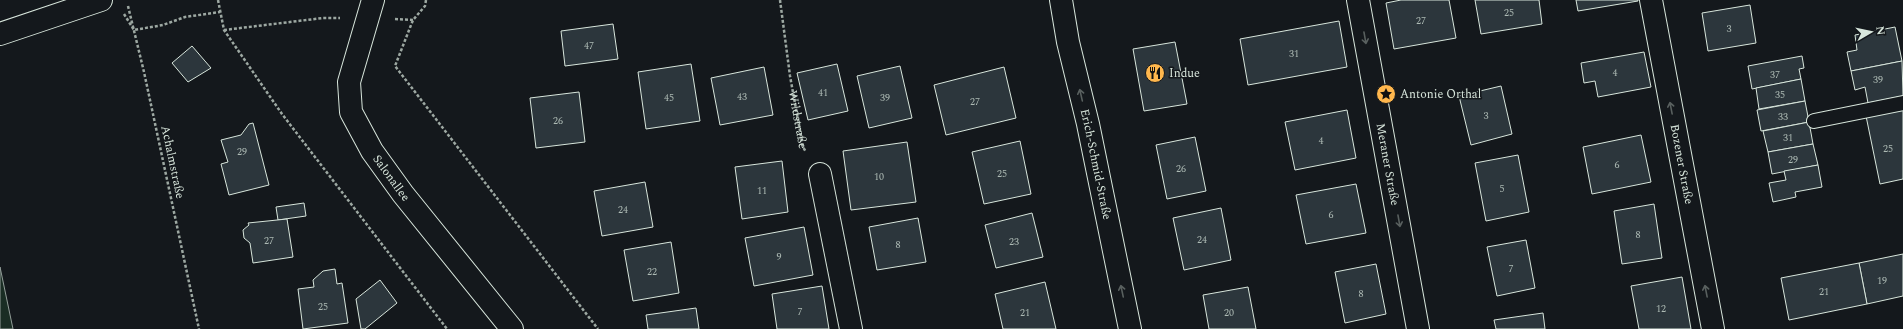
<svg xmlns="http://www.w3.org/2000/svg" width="1903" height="329" font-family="Spectral,serif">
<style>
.green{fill:#1a2d24;stroke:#939e99}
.building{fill:#2c363c;stroke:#d8e6dc}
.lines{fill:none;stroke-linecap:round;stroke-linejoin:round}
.lane-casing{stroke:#d8e6dc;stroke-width:16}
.street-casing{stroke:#d8e6dc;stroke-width:24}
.secondary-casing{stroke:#d8e6dc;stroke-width:24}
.path{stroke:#9da8a2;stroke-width:2.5;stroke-dasharray:3 2;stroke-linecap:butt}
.lane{stroke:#14181c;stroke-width:14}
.street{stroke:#14181c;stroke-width:22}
.secondary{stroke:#14181c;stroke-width:22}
.oneway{stroke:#59605f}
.labels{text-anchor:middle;stroke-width:3;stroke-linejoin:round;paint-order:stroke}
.number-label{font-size:10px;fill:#adbab4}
.poi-label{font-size:12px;fill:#d8e6dc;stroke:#14181c;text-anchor:start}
.street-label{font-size:12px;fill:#d8e6dc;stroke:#14181c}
</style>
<rect width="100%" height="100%" fill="#14181c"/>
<path class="green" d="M0,267L13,329H0Z"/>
<g class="building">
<path d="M1401,0H1449L1456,38L1394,49L1386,3Z"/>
<path d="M1475,0H1539L1542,24L1481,34Z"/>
<path d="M1576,0H1638V1L1578,11Z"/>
<path d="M1750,5L1756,43L1708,51L1702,13Z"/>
<path d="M1339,21L1347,67L1248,85L1240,39Z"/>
<path d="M613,24L618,59L565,66L561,31Z"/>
<path d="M1895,27L1902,61L1851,71L1847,52L1857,50L1855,35Z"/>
<path d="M1175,42L1187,104L1144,111L1133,49Z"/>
<path d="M192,46L211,68L188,82L172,63Z"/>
<path d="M1644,52L1651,87L1598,97L1595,81L1584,83L1581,63Z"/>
<path d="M1802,56L1804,68L1799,69L1801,79L1752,89L1748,66Z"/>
<path d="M1902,61L1903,96L1868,103L1865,87L1855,90L1851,71Z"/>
<path d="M691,64L700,121L646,129L638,72Z"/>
<path d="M837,64L848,111L808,120L797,73Z"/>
<path d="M900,66L912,118L869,128L857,76Z"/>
<path d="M764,67L773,115L720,125L711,78Z"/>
<path d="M1004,67L1016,118L946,135L934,85Z"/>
<path d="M1801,79L1805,101L1759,109L1756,88Z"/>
<path d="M1501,86L1512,134L1471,145L1459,96Z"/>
<path d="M579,92L585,142L536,148L530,98Z"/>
<path d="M1805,101L1809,122L1761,131L1757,110Z"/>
<path d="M1903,108V179L1880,184L1866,116Z"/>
<path d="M1347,110L1356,158L1295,170L1285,122Z"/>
<path d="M1809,122L1813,144L1768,152L1763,131Z"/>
<path d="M253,123L269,185L229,195L221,164L228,162L221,140L241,135L249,124Z"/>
<path d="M1641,135L1651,182L1592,194L1583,147Z"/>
<path d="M1195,137L1206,191L1167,199L1156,145Z"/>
<path d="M1020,141L1031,194L984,204L972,152Z"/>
<path d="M907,142L916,202L851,210L843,151Z"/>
<path d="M1813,144L1818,165L1772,174L1768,152Z"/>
<path d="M1518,155L1529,212L1486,221L1475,163Z"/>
<path d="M782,161L788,212L742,219L735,167Z"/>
<path d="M1818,165L1822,187L1795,192L1796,197L1773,202L1769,183L1786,180L1784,171Z"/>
<path d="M645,182L653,227L602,236L594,191Z"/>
<path d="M1356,184L1366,233L1306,244L1296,195Z"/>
<path d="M304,203L306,216L278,220L276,207Z"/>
<path d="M1654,204L1662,258L1622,264L1614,211Z"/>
<path d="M1221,208L1231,260L1184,270L1173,218Z"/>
<path d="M1032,213L1043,257L996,268L985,225Z"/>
<path d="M918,218L926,262L877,270L869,227Z"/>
<path d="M287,219L293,257L253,263L250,243L244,238L243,230L249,225L248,223Z"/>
<path d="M804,227L813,275L754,286L745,238Z"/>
<path d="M1526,240L1535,288L1497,296L1487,247Z"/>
<path d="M671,242L679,293L633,301L624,250Z"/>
<path d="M1903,254V296L1867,304L1859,263Z"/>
<path d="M1859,263L1867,304L1789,320L1781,278Z"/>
<path d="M1376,264L1386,314L1345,323L1335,272Z"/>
<path d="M335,269L337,284L342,283L348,323L303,329L298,289L314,287L313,280L323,271Z"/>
<path d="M1682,277L1691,329H1639L1631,286Z"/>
<path d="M380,280L397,303L365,329H361L356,299Z"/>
<path d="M1045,282L1056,329H1003L995,294Z"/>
<path d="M822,286L829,329H777L772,294Z"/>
<path d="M1248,287L1256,329H1209L1203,295Z"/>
<path d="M696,308L699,329H648L646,315Z"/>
<path d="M1543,313L1545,329H1496L1494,320Z"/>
</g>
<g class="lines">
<g class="lane-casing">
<path id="lane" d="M1814,121L1903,103"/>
</g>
<g class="street-casing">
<g id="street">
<path id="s2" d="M373,0L349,82L351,112L372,151L403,194L512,329"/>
<path id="s3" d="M1061,0L1068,42L1088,124L1130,329"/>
<path id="s4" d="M1358,0L1418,329"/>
<path id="s5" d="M1651,0L1713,329"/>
<path d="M820,174L851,329"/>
</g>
</g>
<g class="secondary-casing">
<path id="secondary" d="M0,34L101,0"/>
</g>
<g class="path">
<path d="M218,0L224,30L282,114L447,329"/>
<path d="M426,0L425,6L413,20L395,66L598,329"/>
<path id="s1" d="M780,0L790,76L803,147L806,152"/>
<path d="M128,6L144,72L199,329"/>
<path d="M124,14L134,30L163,25L185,17L220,12"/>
<path d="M395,19L413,20"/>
<path d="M224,30L323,18H340"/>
</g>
<use href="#lane" class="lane"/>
<use href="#street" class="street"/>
<use href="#secondary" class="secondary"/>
</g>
<defs><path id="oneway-shaft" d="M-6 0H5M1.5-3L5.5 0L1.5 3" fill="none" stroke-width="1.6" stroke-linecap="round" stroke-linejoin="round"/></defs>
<g class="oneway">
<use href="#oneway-shaft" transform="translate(1365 38) rotate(80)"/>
<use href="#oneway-shaft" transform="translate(1081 95) rotate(-103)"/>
<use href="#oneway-shaft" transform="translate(1671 108) rotate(-101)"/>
<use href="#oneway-shaft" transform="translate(1399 221) rotate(80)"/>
<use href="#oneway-shaft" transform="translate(1122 291) rotate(-102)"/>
<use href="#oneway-shaft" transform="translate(1706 291) rotate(-101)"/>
</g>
<defs>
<g id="restaurant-disc" transform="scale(1)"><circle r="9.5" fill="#ffb74d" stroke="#14181c"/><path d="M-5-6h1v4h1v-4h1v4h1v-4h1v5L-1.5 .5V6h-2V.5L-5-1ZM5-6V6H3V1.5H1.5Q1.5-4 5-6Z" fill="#111"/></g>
<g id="sight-disc" transform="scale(1)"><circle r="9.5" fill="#ffb74d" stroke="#14181c"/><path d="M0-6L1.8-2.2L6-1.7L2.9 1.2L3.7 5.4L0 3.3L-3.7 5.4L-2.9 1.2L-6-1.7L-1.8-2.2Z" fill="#111"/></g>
</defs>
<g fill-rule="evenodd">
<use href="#restaurant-disc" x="1155" y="73"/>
<use href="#sight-disc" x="1386" y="94"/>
</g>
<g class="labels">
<g class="number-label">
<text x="1509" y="16">25</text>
<text x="1421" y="24">27</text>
<text x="1729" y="32">3</text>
<text x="589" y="49">47</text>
<text x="1294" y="57">31</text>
<text x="1615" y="76">4</text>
<text x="1775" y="78">37</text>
<text x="1878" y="83">39</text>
<text x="823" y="96">41</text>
<text x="1780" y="98">35</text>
<text x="742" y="100">43</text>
<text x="669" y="101">45</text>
<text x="885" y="101">39</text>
<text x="975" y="105">27</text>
<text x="1486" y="119">3</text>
<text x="1783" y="120">33</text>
<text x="558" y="124">26</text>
<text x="1788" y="141">31</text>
<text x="1321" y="144">4</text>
<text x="1888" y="152">25</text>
<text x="242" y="155">29</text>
<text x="1793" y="163">29</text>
<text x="1617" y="168">6</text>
<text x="1181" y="172">26</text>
<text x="1002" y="177">25</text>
<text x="879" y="180">10</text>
<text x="1502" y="192">5</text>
<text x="762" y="194">11</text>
<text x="623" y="213">24</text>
<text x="1331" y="218">6</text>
<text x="1638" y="238">8</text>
<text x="1202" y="243">24</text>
<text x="269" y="244">27</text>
<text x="1014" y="245">23</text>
<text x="898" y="248">8</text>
<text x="779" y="260">9</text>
<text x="1511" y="272">7</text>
<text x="652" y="275">22</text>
<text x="1882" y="284">19</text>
<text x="1824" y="295">21</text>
<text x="1361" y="297">8</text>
<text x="323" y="310">25</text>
<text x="1661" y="312">12</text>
<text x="800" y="315">7</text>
<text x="1025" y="316">21</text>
<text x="1229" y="316">20</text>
</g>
<g class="poi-label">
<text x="1169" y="77">Indue</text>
<text x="1400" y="98">Antonie Orthal</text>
</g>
<g class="street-label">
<text dy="4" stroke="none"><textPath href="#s1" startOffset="121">Wildstraße</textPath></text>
<text transform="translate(173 162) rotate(78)" y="4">Achalmstraße</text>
<text dy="4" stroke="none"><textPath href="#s3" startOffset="168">Erich-Schmid-Straße</textPath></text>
<text dy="4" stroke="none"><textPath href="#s4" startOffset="167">Meraner Straße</textPath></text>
<text dy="4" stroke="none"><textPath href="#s5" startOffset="167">Bozener Straße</textPath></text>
<text dy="4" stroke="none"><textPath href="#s2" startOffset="193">Salonallee</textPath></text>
</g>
</g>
<g transform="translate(1871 32) rotate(81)" stroke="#14181c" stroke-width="3" paint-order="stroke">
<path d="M0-3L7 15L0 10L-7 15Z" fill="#d8e6dc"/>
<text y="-6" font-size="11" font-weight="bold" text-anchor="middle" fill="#d8e6dc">N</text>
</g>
</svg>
